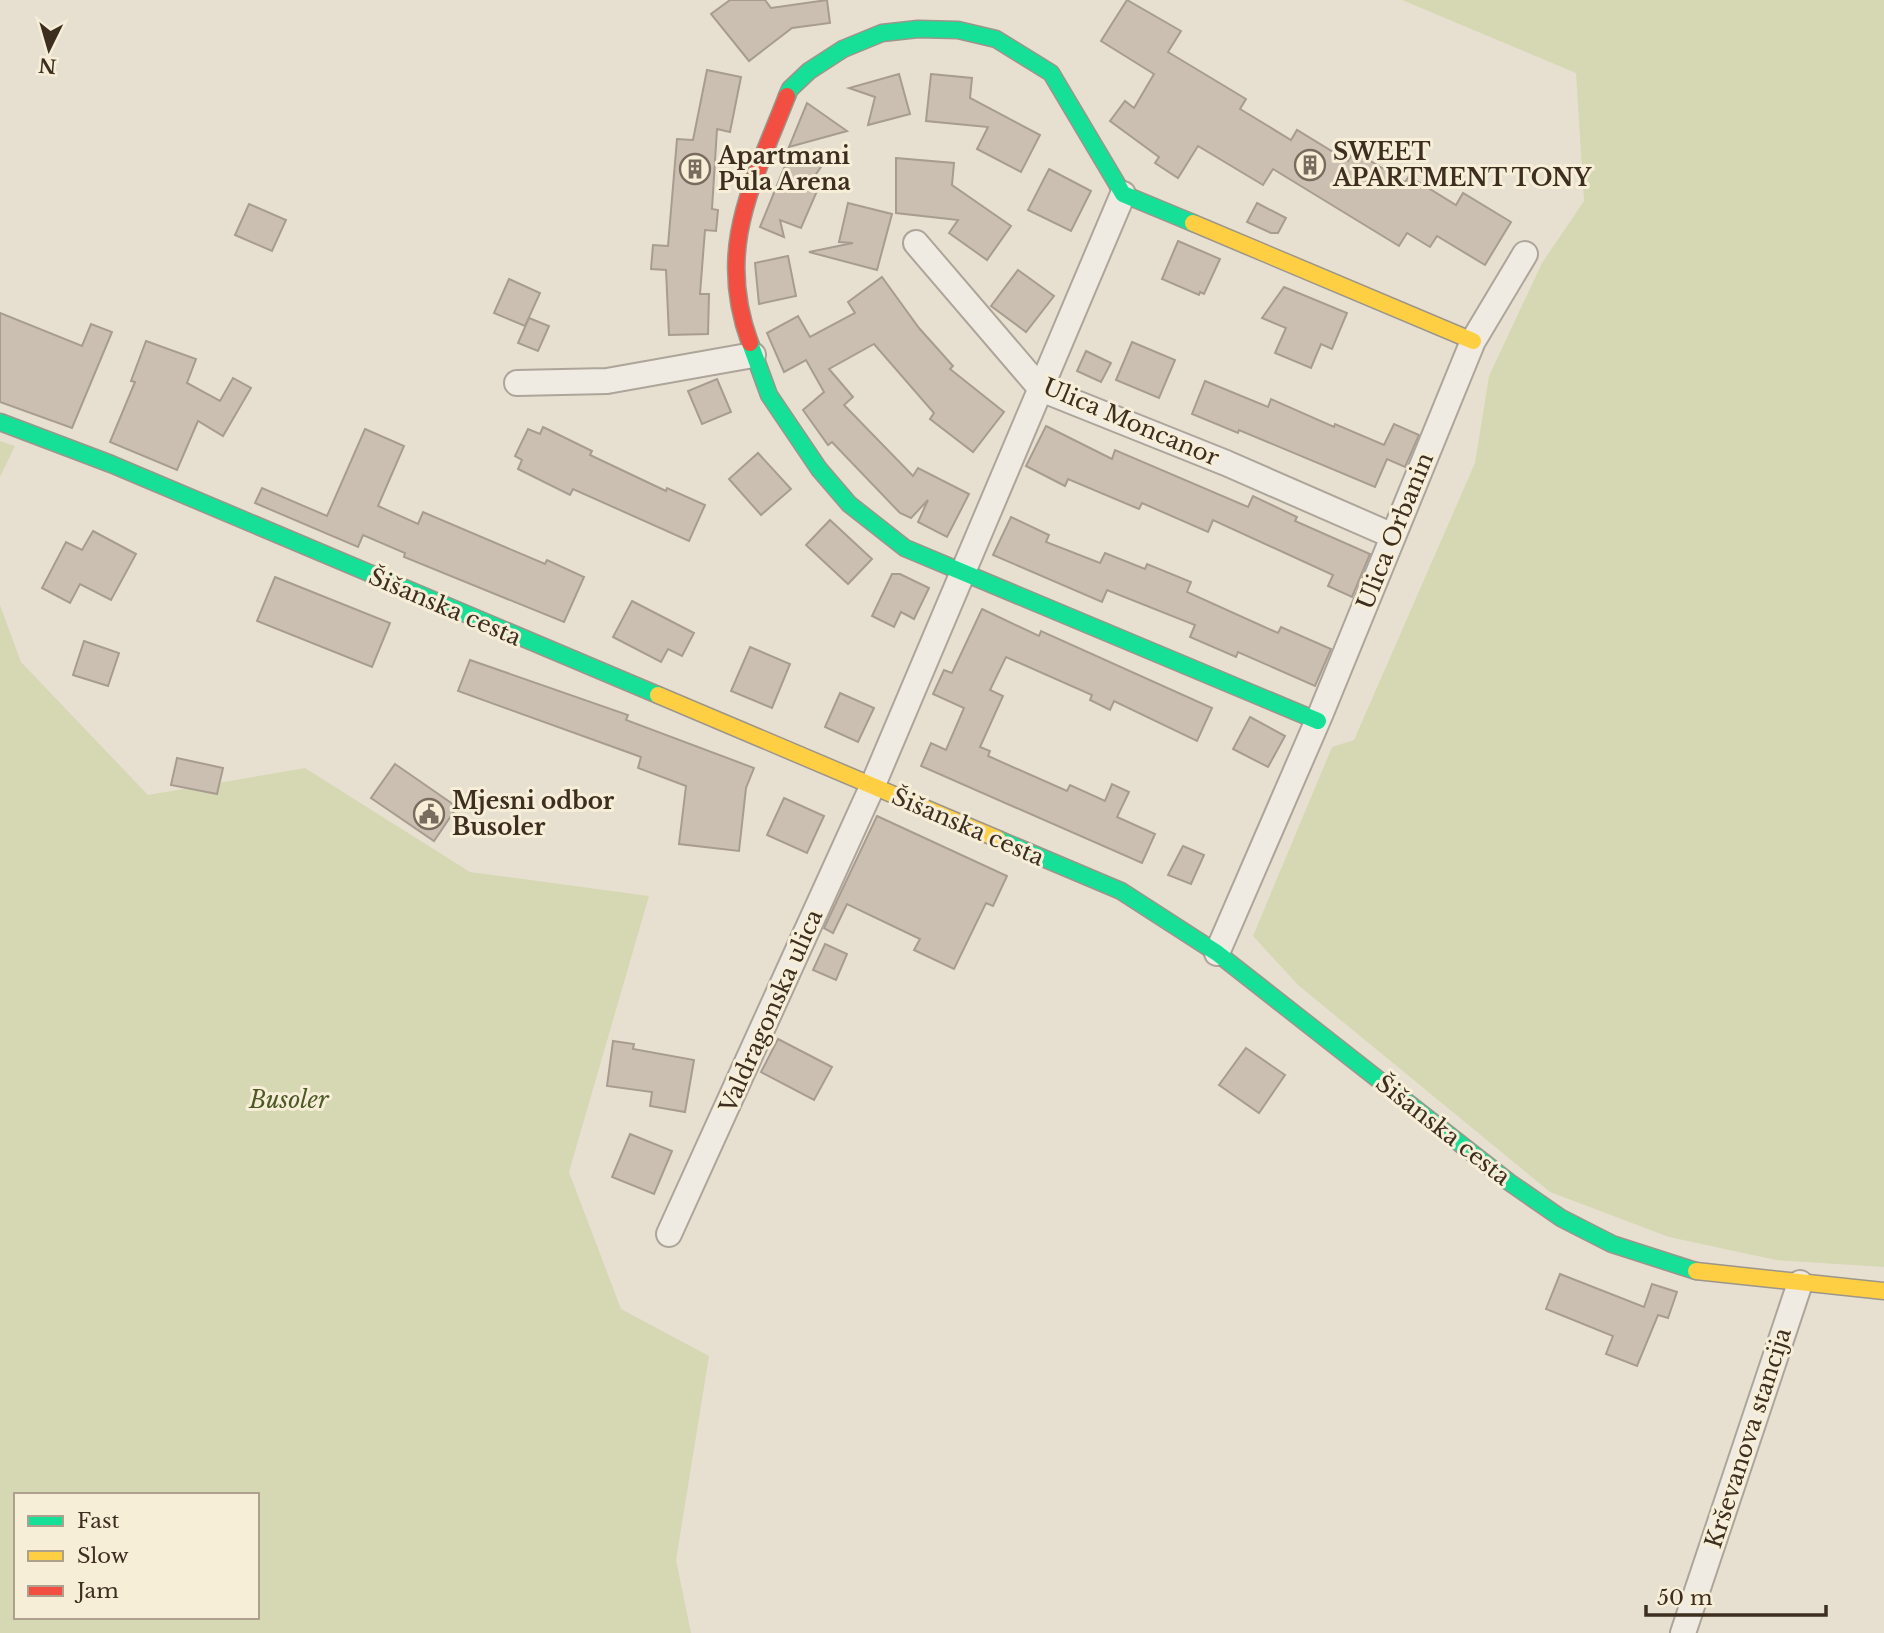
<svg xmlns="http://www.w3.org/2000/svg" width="1884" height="1633" font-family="'Libre Baskerville',serif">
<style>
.green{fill:#d6d7b3;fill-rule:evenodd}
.building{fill:#cbbfb2;stroke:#a89c90;stroke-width:2}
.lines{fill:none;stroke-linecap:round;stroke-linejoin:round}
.street-casing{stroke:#ada599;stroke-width:28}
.fast-casing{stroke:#9c958a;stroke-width:19}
.slow-casing{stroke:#9c958a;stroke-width:19}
.jam-casing{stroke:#9c958a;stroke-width:19}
.street{stroke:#efebe3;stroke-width:24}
.fast{stroke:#16e098;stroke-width:16}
.slow{stroke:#ffcf43;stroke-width:16}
.jam{stroke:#f24e42;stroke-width:16}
.labels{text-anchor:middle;stroke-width:6;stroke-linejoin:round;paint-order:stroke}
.poi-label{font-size:23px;font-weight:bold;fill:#3d2e20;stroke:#f7eed8;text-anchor:start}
.street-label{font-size:23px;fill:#3d2e20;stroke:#f7eed8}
.park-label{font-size:23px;font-style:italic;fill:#4d5a26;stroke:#f7eed8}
</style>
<rect width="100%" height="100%" fill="#e7e0d1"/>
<g class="green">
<path d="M1402,0H1884V1267L1776,1260L1669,1237L1550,1192L1298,985L1253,936L1332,747L1354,740L1475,463L1489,376L1542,263L1584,201L1576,73Z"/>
<path d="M0,441L15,446L0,477Z"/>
<path d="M0,605L21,662L148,795L305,768L470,872L649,896L569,1172L621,1309L709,1356L676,1560L691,1633H0ZM16,1495H257V1617H16Z"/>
</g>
<g class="building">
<path d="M730,0H765L771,8L827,0L830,23L792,28L749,61L711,14Z"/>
<path d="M1127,0L1181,31L1168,52L1246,99L1240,109L1291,140L1297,130L1348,161L1354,151L1405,182L1409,176L1456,205L1463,193L1511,222L1485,265L1437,236L1430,247L1407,233L1399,246L1273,169L1263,185L1198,146L1178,178L1155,163L1159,157L1110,121L1125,101L1134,108L1154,74L1101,41Z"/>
<path d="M707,70L741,77L730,132L717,129L712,209L718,210L716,231L705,230L700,294H709L708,334L669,335L666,270L651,269L653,245L668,246L677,139L693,140Z"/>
<path d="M899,74L910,114L868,125L875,97L849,88Z"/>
<path d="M931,74L972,78L970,98L1040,135L1021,172L977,149L988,127L926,121Z"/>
<path d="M807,103L847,131L789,147Z"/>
<path d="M791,151L830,154L807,187L817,191L801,228L780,220L784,237L760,227Z"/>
<path d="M896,158L954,163L952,185L1011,226L987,260L949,233L958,220L896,213Z"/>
<path d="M1049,169L1091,191L1071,231L1028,210Z"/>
<path d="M848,203L892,214L877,270L809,252L853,243L839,242Z"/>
<path d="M1257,203L1286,218L1278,233H1271L1247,222Z"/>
<path d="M249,204L286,220L272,251L235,235Z"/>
<path d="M1178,241L1220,259L1204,294L1200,292L1199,295L1162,279Z"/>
<path d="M788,256L796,296L759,304L755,263Z"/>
<path d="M1018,270L1054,296L1026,332L991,306Z"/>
<path d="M882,277L919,328L953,366L950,369L1004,412L973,452L930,419L934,413L874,344L829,369L853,397L844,405L913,476L918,468L969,494L947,537L918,522L928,500L911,518L900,513L832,442L828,445L803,410L824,392L806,360L784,372L767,333L798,316L810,337L855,313L848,302Z"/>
<path d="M509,279L540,293L525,326L494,313Z"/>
<path d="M1284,287L1347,313L1332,349L1321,344L1311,368L1275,353L1286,328L1262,318Z"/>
<path d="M0,313L82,346L91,324L112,332L72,428L0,402Z"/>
<path d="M529,318L549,326L538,351L518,343Z"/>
<path d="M146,341L196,359L187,383L220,401L233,378L251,388L223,436L198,421L177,470L110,442L135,382L131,381Z"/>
<path d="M1132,342L1175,360L1159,398L1116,380Z"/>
<path d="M1086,351L1111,363L1101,382L1077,371Z"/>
<path d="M717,379L731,412L702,424L688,391Z"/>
<path d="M1205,381L1268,407L1271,399L1334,427L1335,424L1384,445L1394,424L1419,435L1405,467L1387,459L1375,487L1239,430L1238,433L1192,414Z"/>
<path d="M1046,426L1112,459L1115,450L1248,507L1253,496L1297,517L1295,521L1370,554L1352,597L1328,586L1333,575L1213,520L1208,532L1142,503L1139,509L1068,479L1065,486L1026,466Z"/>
<path d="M543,427L592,451L590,455L666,491L667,488L705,505L689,541L573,489L570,495L518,469L522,460L515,456L528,429L540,434Z"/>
<path d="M365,429L404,446L378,506L418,524L423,512L545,564L547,560L584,577L564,622L404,557L405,553L363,535L358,547L255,503L262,488L327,516Z"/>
<path d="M758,453L791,489L761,515L729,479Z"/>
<path d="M1011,517L1049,535L1046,542L1100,563L1105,553L1145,569L1147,564L1191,582L1187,592L1278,633L1281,627L1331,649L1315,686L1238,652L1236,657L1190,637L1195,625L1107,590L1102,602L993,555Z"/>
<path d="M830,520L872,559L848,584L806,545Z"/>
<path d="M93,531L136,554L111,600L80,584L70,603L42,588L66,542L82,550Z"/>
<path d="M892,574H900L929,588L914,619L901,612L894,627L872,616Z"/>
<path d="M275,577L390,623L372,667L257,621Z"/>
<path d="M632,601L694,633L682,656L668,649L661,662L613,637Z"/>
<path d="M982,609L1039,636L1041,631L1212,708L1197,741L1114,701L1110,710L1090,700L1092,695L1006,657L990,690L1003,696L980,747L990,751L988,756L1067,791L1070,785L1105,801L1112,784L1129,792L1117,817L1155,834L1142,863L921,766L931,743L946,750L964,708L933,694L944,670L952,673Z"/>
<path d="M84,641L119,653L108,686L73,675Z"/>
<path d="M750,647L790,664L772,708L731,691Z"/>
<path d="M470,660L628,715L626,720L754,768L746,788L739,851L679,844L686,786L638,768L641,757L458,691Z"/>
<path d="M840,693L874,708L858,742L825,727Z"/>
<path d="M1250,717L1285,736L1268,767L1233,749Z"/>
<path d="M177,758L223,768L217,794L171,785Z"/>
<path d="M395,764L457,807L434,841L371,798Z"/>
<path d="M784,798L824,816L807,853L767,835Z"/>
<path d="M877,816L1007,876L993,906L986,903L954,969L914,950L920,939L847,904L833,933L824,928Z"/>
<path d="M1183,846L1204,855L1191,884L1168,875Z"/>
<path d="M825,944L847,954L836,980L813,970Z"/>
<path d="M778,1039L832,1067L814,1100L761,1072Z"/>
<path d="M613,1041L634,1044L633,1049L694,1060L685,1112L650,1106L652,1092L607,1086Z"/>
<path d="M1246,1048L1285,1075L1259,1113L1219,1085Z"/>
<path d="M630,1134L672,1151L654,1194L612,1177Z"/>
<path d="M1560,1274L1644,1307L1652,1284L1677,1292L1668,1318L1658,1315L1637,1366L1606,1354L1613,1336L1546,1309Z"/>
</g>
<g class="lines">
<g class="street-casing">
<g id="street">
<path d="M916,243L1041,389L1226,463L1393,536"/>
<path d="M517,383L607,381L753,355"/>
<path d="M1217,953L1321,713L1473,341L1525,254"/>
<path d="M669,1234L872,787L1123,194"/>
<path d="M1683,1633L1800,1283"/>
</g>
</g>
<g class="fast-casing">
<g id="fast">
<path d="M787,96L790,89L809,71L843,49L882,33L918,29L958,30L996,39L1051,73L1123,194L1193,223"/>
<path d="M750,343L769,395L819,469L849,504L905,548L1318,721"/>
<path d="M0,422L111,464L658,695"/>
<path d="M998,839L1121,891L1217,953L1509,1182L1561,1218L1612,1244L1696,1271"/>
</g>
</g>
<g class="slow-casing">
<g id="slow">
<path d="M1193,223L1473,341"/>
<path d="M658,695L998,839"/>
<path d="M1696,1271L1884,1291"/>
</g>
</g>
<g class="jam-casing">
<path id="jam" d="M750,343C715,248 753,184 787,96"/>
</g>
<use href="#street" class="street"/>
<use href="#fast" class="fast"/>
<use href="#slow" class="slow"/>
<use href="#jam" class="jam"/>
</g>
<defs>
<g id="building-ring" transform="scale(1.575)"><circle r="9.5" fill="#f7eed8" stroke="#786c5e" stroke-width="1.5"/><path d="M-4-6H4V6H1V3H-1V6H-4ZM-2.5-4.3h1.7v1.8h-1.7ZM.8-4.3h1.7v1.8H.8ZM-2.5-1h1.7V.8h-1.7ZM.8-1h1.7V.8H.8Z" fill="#786c5e"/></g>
<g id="civic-ring" transform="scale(1.575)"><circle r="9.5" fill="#f7eed8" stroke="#786c5e" stroke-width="1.5"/><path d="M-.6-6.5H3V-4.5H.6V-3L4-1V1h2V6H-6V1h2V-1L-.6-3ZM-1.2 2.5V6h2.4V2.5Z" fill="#786c5e"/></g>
</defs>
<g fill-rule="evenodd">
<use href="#building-ring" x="1310" y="165"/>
<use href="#building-ring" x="695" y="169"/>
<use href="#civic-ring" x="429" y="814"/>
</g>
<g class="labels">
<g class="poi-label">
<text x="1333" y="160">SWEET<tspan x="1333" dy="26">APARTMENT TONY</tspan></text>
<text x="718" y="164">Apartmani<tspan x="718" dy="26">Pula Arena</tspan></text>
<text x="452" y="809">Mjesni odbor<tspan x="452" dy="26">Busoler</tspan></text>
</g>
<g class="street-label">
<text transform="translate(1131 422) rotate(23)" y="8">Ulica Moncanor</text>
<text transform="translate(1395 531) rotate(-68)" y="8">Ulica Orbanin</text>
<text transform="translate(445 607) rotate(23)" y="8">Šišanska cesta</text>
<text transform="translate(968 827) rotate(23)" y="8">Šišanska cesta</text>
<text transform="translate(771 1011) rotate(-66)" y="8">Valdragonska ulica</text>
<text transform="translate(1443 1130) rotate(38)" y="8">Šišanska cesta</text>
<text transform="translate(1748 1438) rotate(-72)" y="8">Krševanova stancija</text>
</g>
<g class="park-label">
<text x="289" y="1108">Busoler</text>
</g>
</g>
<rect x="14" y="1493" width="245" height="126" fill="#f7eed8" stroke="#ada18e" stroke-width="2"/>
<rect x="28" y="1516" width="35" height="10" fill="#16e098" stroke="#ada18e" stroke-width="2"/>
<text x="77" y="1528" font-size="21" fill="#3d2e20">Fast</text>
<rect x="28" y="1551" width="35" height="10" fill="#ffcf43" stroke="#ada18e" stroke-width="2"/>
<text x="77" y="1563" font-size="21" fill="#3d2e20">Slow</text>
<rect x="28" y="1586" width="35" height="10" fill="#f24e42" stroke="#ada18e" stroke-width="2"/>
<text x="77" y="1598" font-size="21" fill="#3d2e20">Jam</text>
<g transform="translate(49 49) rotate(185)" stroke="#f7eed8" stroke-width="5" paint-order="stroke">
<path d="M0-5L12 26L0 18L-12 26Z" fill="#3d2e20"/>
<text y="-10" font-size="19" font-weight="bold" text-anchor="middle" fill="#3d2e20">N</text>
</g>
<path d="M1646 1605v10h180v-10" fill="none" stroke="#3d2e20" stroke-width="3.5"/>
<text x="1657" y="1605" font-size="21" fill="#3d2e20" stroke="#f7eed8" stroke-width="5" paint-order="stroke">50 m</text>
</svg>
